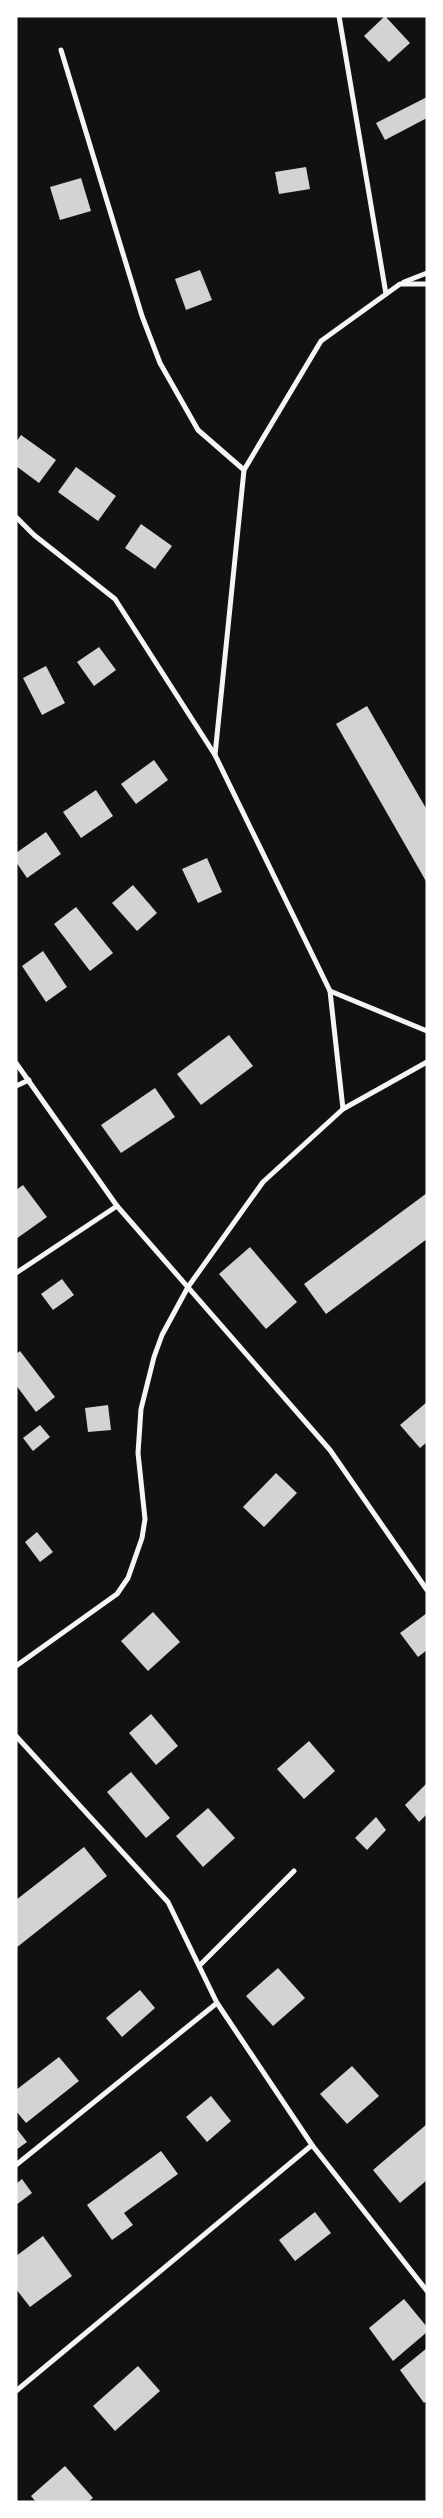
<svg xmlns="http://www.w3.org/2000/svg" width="443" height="2518" font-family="'Roboto Serif',serif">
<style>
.building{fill:#d3d3d3}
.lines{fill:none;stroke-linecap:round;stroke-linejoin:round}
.minor{stroke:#f5f5f5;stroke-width:5}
</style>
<rect width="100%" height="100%" fill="#111"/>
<g class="building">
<path d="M385,16L410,43L389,62L364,36Z"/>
<path d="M427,97V118L385,140L376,123Z"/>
<path d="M306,167L310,189L279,194L275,172Z"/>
<path d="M81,178L91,211L60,220L50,187Z"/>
<path d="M200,270L212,300L186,310L175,279Z"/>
<path d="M21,435L56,460L39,483L16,466V442Z"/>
<path d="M76,467L116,496L98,521L58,492Z"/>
<path d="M141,524L172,546L155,569L125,548Z"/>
<path d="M99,647L116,670L94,686L77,662Z"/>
<path d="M46,666L65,703L42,715L23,678Z"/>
<path d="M367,706L427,810V883L336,724Z"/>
<path d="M154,760L168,780L136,804L121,784Z"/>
<path d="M96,790L113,816L81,838L63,812Z"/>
<path d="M46,832L61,854L27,878L16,862V853Z"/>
<path d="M207,858L222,892L198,903L182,869Z"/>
<path d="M133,885L157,913L137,931L112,903Z"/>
<path d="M76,907L113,953L90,971L54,924Z"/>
<path d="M43,951L67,987L46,1002L22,966Z"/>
<path d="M229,1035L253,1066L201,1105L177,1074Z"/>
<path d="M155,1088L175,1117L121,1153L101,1125Z"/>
<path d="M23,1185L47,1217L16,1239V1190Z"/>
<path d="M427,1193V1239L326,1314L304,1284Z"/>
<path d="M250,1247L297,1302L266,1329L219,1274Z"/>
<path d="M62,1279L74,1295L53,1310L41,1294Z"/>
<path d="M20,1351L55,1397L36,1412L16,1385V1354Z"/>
<path d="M427,1402V1442L420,1448L400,1425Z"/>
<path d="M108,1405L111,1430L88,1432L85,1408Z"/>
<path d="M40,1425L50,1437L33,1451L23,1438Z"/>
<path d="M276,1473L297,1493L264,1527L243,1507Z"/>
<path d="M37,1532L53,1552L40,1562L25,1542Z"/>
<path d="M153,1612L180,1642L148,1671L121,1641Z"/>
<path d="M427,1613V1650L418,1657L400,1633Z"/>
<path d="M151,1714L178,1746L156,1765L129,1733Z"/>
<path d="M309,1741L335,1771L304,1799L277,1769Z"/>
<path d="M131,1772L170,1818L146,1838L107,1792Z"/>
<path d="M426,1784L427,1814L419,1822L405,1805Z"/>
<path d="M208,1808L235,1838L203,1867L176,1836Z"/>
<path d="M376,1817L386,1830L367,1850L355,1838Z"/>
<path d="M84,1847L107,1876L16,1948V1900Z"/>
<path d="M278,1968L305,1998L273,2026L246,1996Z"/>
<path d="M140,1990L155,2008L122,2037L106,2018Z"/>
<path d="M59,2057L79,2081L26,2123L16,2111V2090Z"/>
<path d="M352,2066L379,2096L347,2124L320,2094Z"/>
<path d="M211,2096L231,2121L207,2142L186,2117Z"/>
<path d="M427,2124V2180L400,2203L373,2170Z"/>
<path d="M16,2128L27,2142L16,2150Z"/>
<path d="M161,2151L178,2174L124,2213L133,2225L112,2240L87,2205Z"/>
<path d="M22,2179L32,2193L16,2205V2184Z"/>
<path d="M315,2212L331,2233L295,2261L279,2240Z"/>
<path d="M43,2236L72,2276L30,2307L16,2289V2256Z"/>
<path d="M404,2299L427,2327V2332L393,2361L369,2328Z"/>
<path d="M427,2348V2401L424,2403L400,2370Z"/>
<path d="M138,2366L160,2391L115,2431L93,2406Z"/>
<path d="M65,2466L93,2498L88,2502H36L31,2496Z"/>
</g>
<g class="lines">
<g class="minor">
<path d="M339,16L386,294"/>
<path d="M61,50L142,316L160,363L198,430L244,470"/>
<path d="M404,282L427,273"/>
<path d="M16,517L34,535L115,599L215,755L330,991L427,1031"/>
<path d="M215,755L244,470L321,341L400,284H427"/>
<path d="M330,991L343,1109"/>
<path d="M16,1063L117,1206L330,1450L427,1590"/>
<path d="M16,1086L29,1080"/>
<path d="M16,1273L117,1206"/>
<path d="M16,1666L117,1594L128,1578L142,1538L145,1519L138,1453L141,1409L154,1357L162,1335L188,1287L263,1182L343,1109L427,1062"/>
<path d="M16,1736L168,1902L217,2003L312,2145L427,2291"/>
<path d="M200,1965L294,1871"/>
<path d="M16,2165L217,2003"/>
<path d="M16,2391L312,2145"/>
</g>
</g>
<rect width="443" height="2518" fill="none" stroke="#ffffff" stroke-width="35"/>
</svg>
